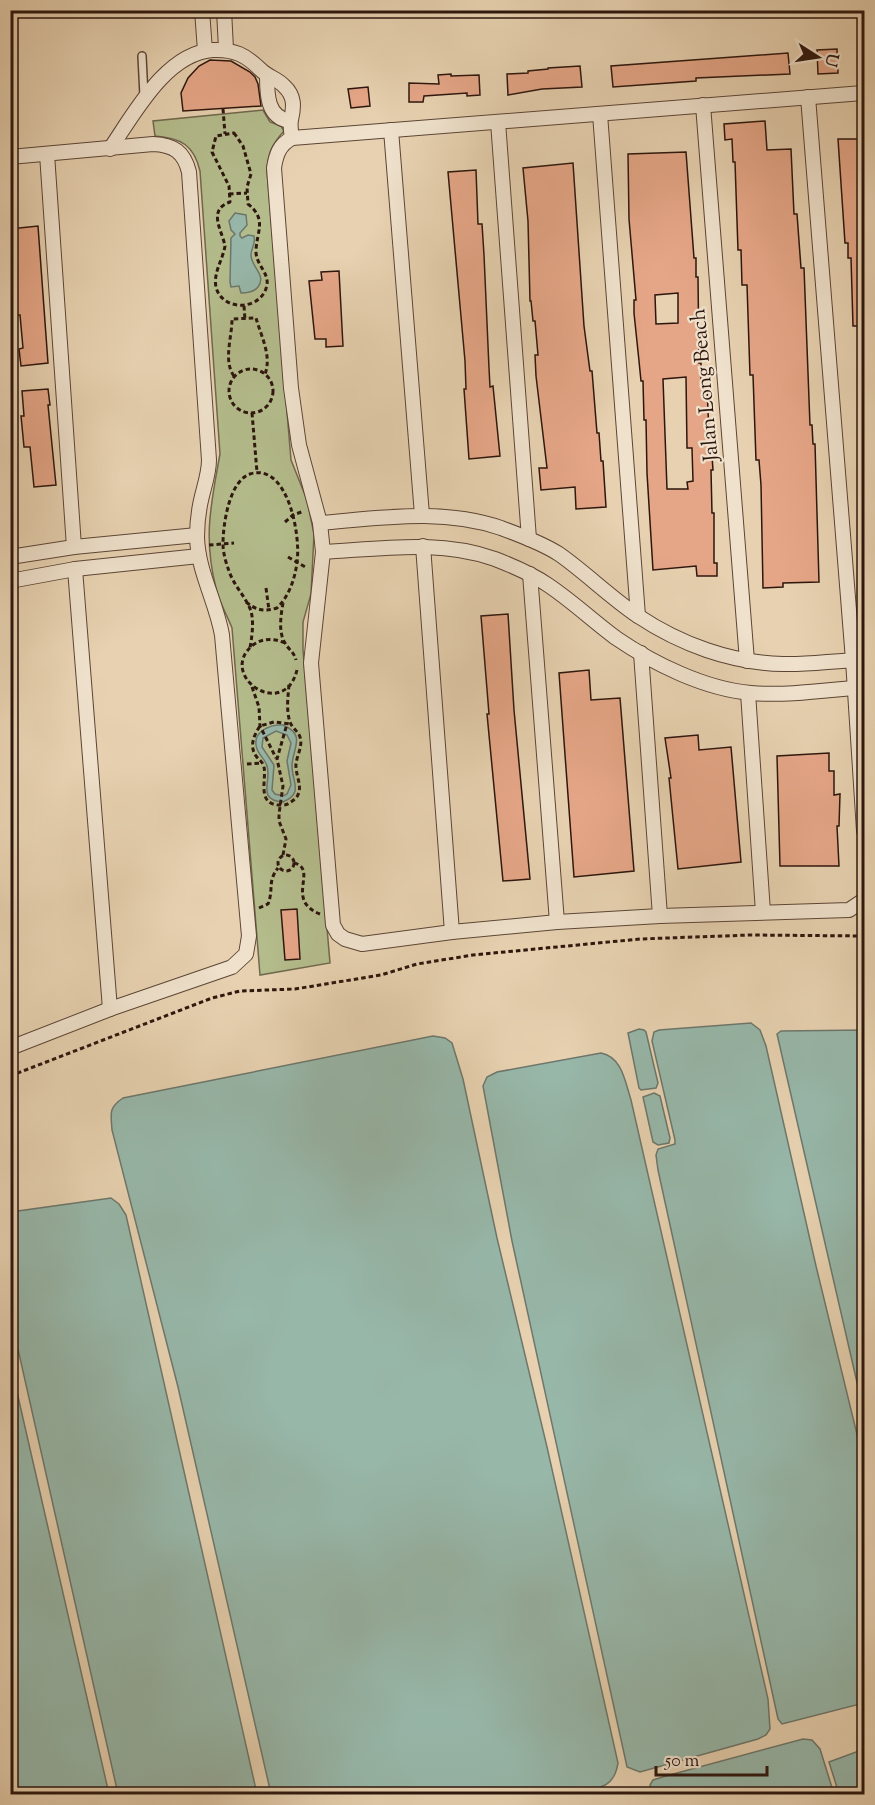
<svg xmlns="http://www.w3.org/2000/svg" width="875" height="1805" font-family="'Sorts Mill Goudy',serif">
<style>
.green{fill:#b4bc8c;stroke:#70694d;stroke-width:1.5}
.water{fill:#97b7a9;stroke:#6d776b;stroke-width:1.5;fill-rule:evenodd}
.building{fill:#e5a687;stroke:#2d160e;stroke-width:1.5;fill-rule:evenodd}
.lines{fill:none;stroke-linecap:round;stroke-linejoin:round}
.service-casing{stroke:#5c4536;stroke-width:10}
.minor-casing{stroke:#5c4536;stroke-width:16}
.path{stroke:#2d160e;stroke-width:3;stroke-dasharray:4.5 3;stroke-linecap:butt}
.service{stroke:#efe1cc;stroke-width:7}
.minor{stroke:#efe1cc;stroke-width:14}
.labels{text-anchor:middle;stroke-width:4.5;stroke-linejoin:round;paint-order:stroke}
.street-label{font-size:21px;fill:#2d160e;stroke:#efe1cc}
</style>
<rect width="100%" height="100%" fill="#e7d1b0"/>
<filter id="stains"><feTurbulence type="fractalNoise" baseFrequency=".00333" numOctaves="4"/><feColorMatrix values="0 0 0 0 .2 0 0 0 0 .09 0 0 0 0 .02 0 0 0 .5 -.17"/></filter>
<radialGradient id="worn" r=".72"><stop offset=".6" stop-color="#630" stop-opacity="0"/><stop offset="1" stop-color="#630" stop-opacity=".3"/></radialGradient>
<path class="green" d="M263,110L270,122L281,126L284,131C272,144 268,153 267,171L291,460L307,500L314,534L311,594L303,622V650L330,963L260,975L232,628C227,615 219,602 216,588C203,537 211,504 220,454L200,171C194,145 181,138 155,136L153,121Z"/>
<g class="water">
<path d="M235,213L246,215L247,225L240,233V236L242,238L248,235L254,236C256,244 251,248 251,255C251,267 267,275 258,287C254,292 248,293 241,293L239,286L231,287L230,282L231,238L235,234L231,230L229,221Z"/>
<path d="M283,725C307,735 292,749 292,766C292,782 304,793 283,802C256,800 272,781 267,766C265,759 259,755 257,749C251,732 270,724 283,725ZM276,731L287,735L291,743L287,761L291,785L287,794L283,796L275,794L272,790L274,765L262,747L263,738Z"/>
<path d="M751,1023L760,1030L766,1046L816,1266L864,1463V1703L782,1724L778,1719L658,1170L656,1155L658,1149L675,1144V1140L652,1041L654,1032L659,1030Z"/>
<path d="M639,1029L644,1030L646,1032L658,1083L656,1088L641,1090L639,1088L628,1033Z"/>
<path d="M864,1030V1413L777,1034L781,1031Z"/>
<path d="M433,1036L445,1038L452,1043L463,1079L497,1238L547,1447L618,1763C614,1790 596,1788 573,1794H271L178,1387L112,1130C111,1114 108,1108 123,1098Z"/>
<path d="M601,1053C622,1057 625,1081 631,1100L768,1699L770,1729L766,1735L758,1739L640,1772L627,1767L512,1241L483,1086L487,1077L497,1072Z"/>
<path d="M654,1093L660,1096L670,1138L669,1143L658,1145L653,1142L643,1097Z"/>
<path d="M111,1198L119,1204L126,1215L257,1794H118L11,1318V1212Z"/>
<path d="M11,1364L14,1379L109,1794H11Z"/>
<path d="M803,1739L812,1740L820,1749L834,1794H653L650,1785L653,1780L666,1776Z"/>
<path d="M864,1749V1794H839L829,1762Z"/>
</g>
<g class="building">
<path d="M837,49L838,73L818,74L817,50Z"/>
<path d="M788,53L790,74L696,78V81L613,87L611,66Z"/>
<path d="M210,60L231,61L250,72L255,77L258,84L261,106L183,111L181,93L188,78L199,66Z"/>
<path d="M580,66L582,87L542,89L508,95L507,74L528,73V71L548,69V68Z"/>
<path d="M451,74V76L479,75L480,95L467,96V93L424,96L423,102H409V83L439,84L438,75Z"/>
<path d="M368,87L370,106L351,108L348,89Z"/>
<path d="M765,121L767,150L791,149L794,214H797L801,268H804L810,425H812L813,444H815L819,582L783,583V587L763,588L761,485L759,460H756L753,375H750L747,285H742L741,250H738L735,162H733L732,139L725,140L724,124Z"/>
<path d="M838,139H858L864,230V326H853L851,258H848V243H845Z"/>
<path d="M686,152L694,258H696V277H698L699,363H701V387H707L710,457L712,456L713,470H711L712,513H714V563H717V576H697L696,566L653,570L647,473L646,420H644L643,381H641L639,361L634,313V300H636L629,219L628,154ZM678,293V323L656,324L655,295ZM686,377L687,448H692L693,481L687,482L688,489H667L663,379Z"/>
<path d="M573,163L584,326L590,371H592L597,433H599L601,461H603L606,507L576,509L575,487L541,490L539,468H547L536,376L535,355H538L535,321H533L531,301H530L528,221L523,168Z"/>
<path d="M476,170L478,224H482L484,255L489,368L490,387L493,386L500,456L469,459L464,389H466L465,361L448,172Z"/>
<path d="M38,226L48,363L21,366L19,349L23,348L20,315H16L13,290L10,229Z"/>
<path d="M339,271L343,346L326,347V339H315L309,281L322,280L321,272Z"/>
<path d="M48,389L50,405H48L56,485L34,487L30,447H24L21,416H24L22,391Z"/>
<path d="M508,614L514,710L530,879L503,881L487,714H489L481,616Z"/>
<path d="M589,670L591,700L620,698L634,871L574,877L559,673Z"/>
<path d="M698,735L699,750L731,747L741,862L678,869L669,778H671L665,738Z"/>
<path d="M829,753V771H834V795L840,794L839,826H837L839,866H780L777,756Z"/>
<path d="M297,909L300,959L285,960L281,910Z"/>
</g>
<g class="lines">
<g class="service-casing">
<path id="service" d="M142,56L144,96"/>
</g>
<g class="minor-casing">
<g id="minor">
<path d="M202,10L205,51"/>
<path d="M224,10L226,49"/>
<path d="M267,76C267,94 267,118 290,121"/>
<path d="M808,97L853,660L864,831"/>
<path d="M703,105L747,661"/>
<path d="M600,114L638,616"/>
<path d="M498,122L529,539"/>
<path d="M391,130L422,515"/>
<path d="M292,138C279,145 276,155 274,168L291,388L299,445L320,523L323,552L311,663L333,925L338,934L345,939L362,944L452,932L557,922L660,916L849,910L864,900"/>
<path d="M110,149C134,114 166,53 213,50C234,49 246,55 261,70C268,77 278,79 284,86C295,96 294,107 291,120C290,125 291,132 292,138L863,93"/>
<path d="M47,154L74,547"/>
<path d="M10,157L153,144C174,145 184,152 189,172L209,460C209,472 205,484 202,496C199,508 197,524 197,537C198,572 216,601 222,635L249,936L246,954L232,967L110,1009L10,1048"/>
<path d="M320,523C381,518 442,508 501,528C520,535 542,543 559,554C586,573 610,597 638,616C680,644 731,663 783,664C810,665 837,660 864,660"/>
<path d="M423,546L452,932"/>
<path d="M323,552C379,549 440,539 495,559C513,566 532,574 548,585C572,601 593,621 616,638C654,664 705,689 751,693C788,696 827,690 864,687"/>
<path d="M10,557L74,547L197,535"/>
<path d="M75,569L110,1009"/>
<path d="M530,574L557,922"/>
<path d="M10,581L75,569L199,556"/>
<path d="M641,653L660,916"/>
<path d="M748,693L763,912"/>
</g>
</g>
<g class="path">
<path d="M223,109L225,134"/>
<path d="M234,133L243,146L251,174L247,187L248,204C267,219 257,231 256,250C255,264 269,272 267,285C262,311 222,312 216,287C213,273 223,259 225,246C222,230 207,210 230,202L229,186L212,152L216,136Z"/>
<path d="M229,194L247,193"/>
<path d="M244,306L245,320"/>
<circle cx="251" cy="391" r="22"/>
<path d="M234,376C223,361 232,338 232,319L256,318C261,336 272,356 265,374"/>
<path d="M252,413L257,472"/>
<path d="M285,522L293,515L304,511"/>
<path d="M209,545L234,543"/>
<path d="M288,557L307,568"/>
<path d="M266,588L269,610"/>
<path d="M246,602C256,610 264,612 277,608C289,596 295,579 297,562C301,536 288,462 250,474C229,481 223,525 223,544C223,553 226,563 229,571C234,586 246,597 251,611C254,623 252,636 250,648"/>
<path d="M283,603C281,615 278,632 285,643C289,650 294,652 296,660"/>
<path d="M285,643C274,638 263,638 253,645C216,675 284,722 297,670"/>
<path d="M289,685C288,697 286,710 290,722C292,728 298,731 300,737C303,746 297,755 296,764C295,776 305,789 295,799C291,802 288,805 283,805C255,807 267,779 264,767C263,762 259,760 256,756C249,746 254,735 260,726L274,722L291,724"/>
<path d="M252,687L259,707L260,726L276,758"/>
<path d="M247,764L261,763"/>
<circle cx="286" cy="863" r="8"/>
<path d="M283,855L286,839L279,821V814L283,786L277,759L287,724"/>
<path d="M294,863C319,869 284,900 320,914"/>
<path d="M259,908L268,904C274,889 267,882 278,868"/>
<path d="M10,1076L212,998L240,991L295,989L381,975L417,964L473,955L640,939L750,935L864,936"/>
</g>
<use href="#service" class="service"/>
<use href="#minor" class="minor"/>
</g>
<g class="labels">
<g class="street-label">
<text transform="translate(704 385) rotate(-95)" y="7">Jalan Long Beach</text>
</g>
</g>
<rect width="875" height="1805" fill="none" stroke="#e7d1b0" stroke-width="36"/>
<rect x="12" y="12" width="851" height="1781" fill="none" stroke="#2d160e" stroke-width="3"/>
<rect x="18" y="18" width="839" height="1769" fill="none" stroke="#2d160e" stroke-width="1.5"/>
<g transform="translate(818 57) rotate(102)" stroke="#efe1cc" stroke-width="4.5" paint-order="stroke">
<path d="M0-4.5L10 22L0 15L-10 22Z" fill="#2d160e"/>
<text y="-9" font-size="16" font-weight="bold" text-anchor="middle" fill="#2d160e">U</text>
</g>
<path d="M656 1766v9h111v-9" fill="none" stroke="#2d160e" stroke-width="3"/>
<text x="665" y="1766" font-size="18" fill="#2d160e" stroke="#efe1cc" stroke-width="4.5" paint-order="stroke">50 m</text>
<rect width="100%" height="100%" filter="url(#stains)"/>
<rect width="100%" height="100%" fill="url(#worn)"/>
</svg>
